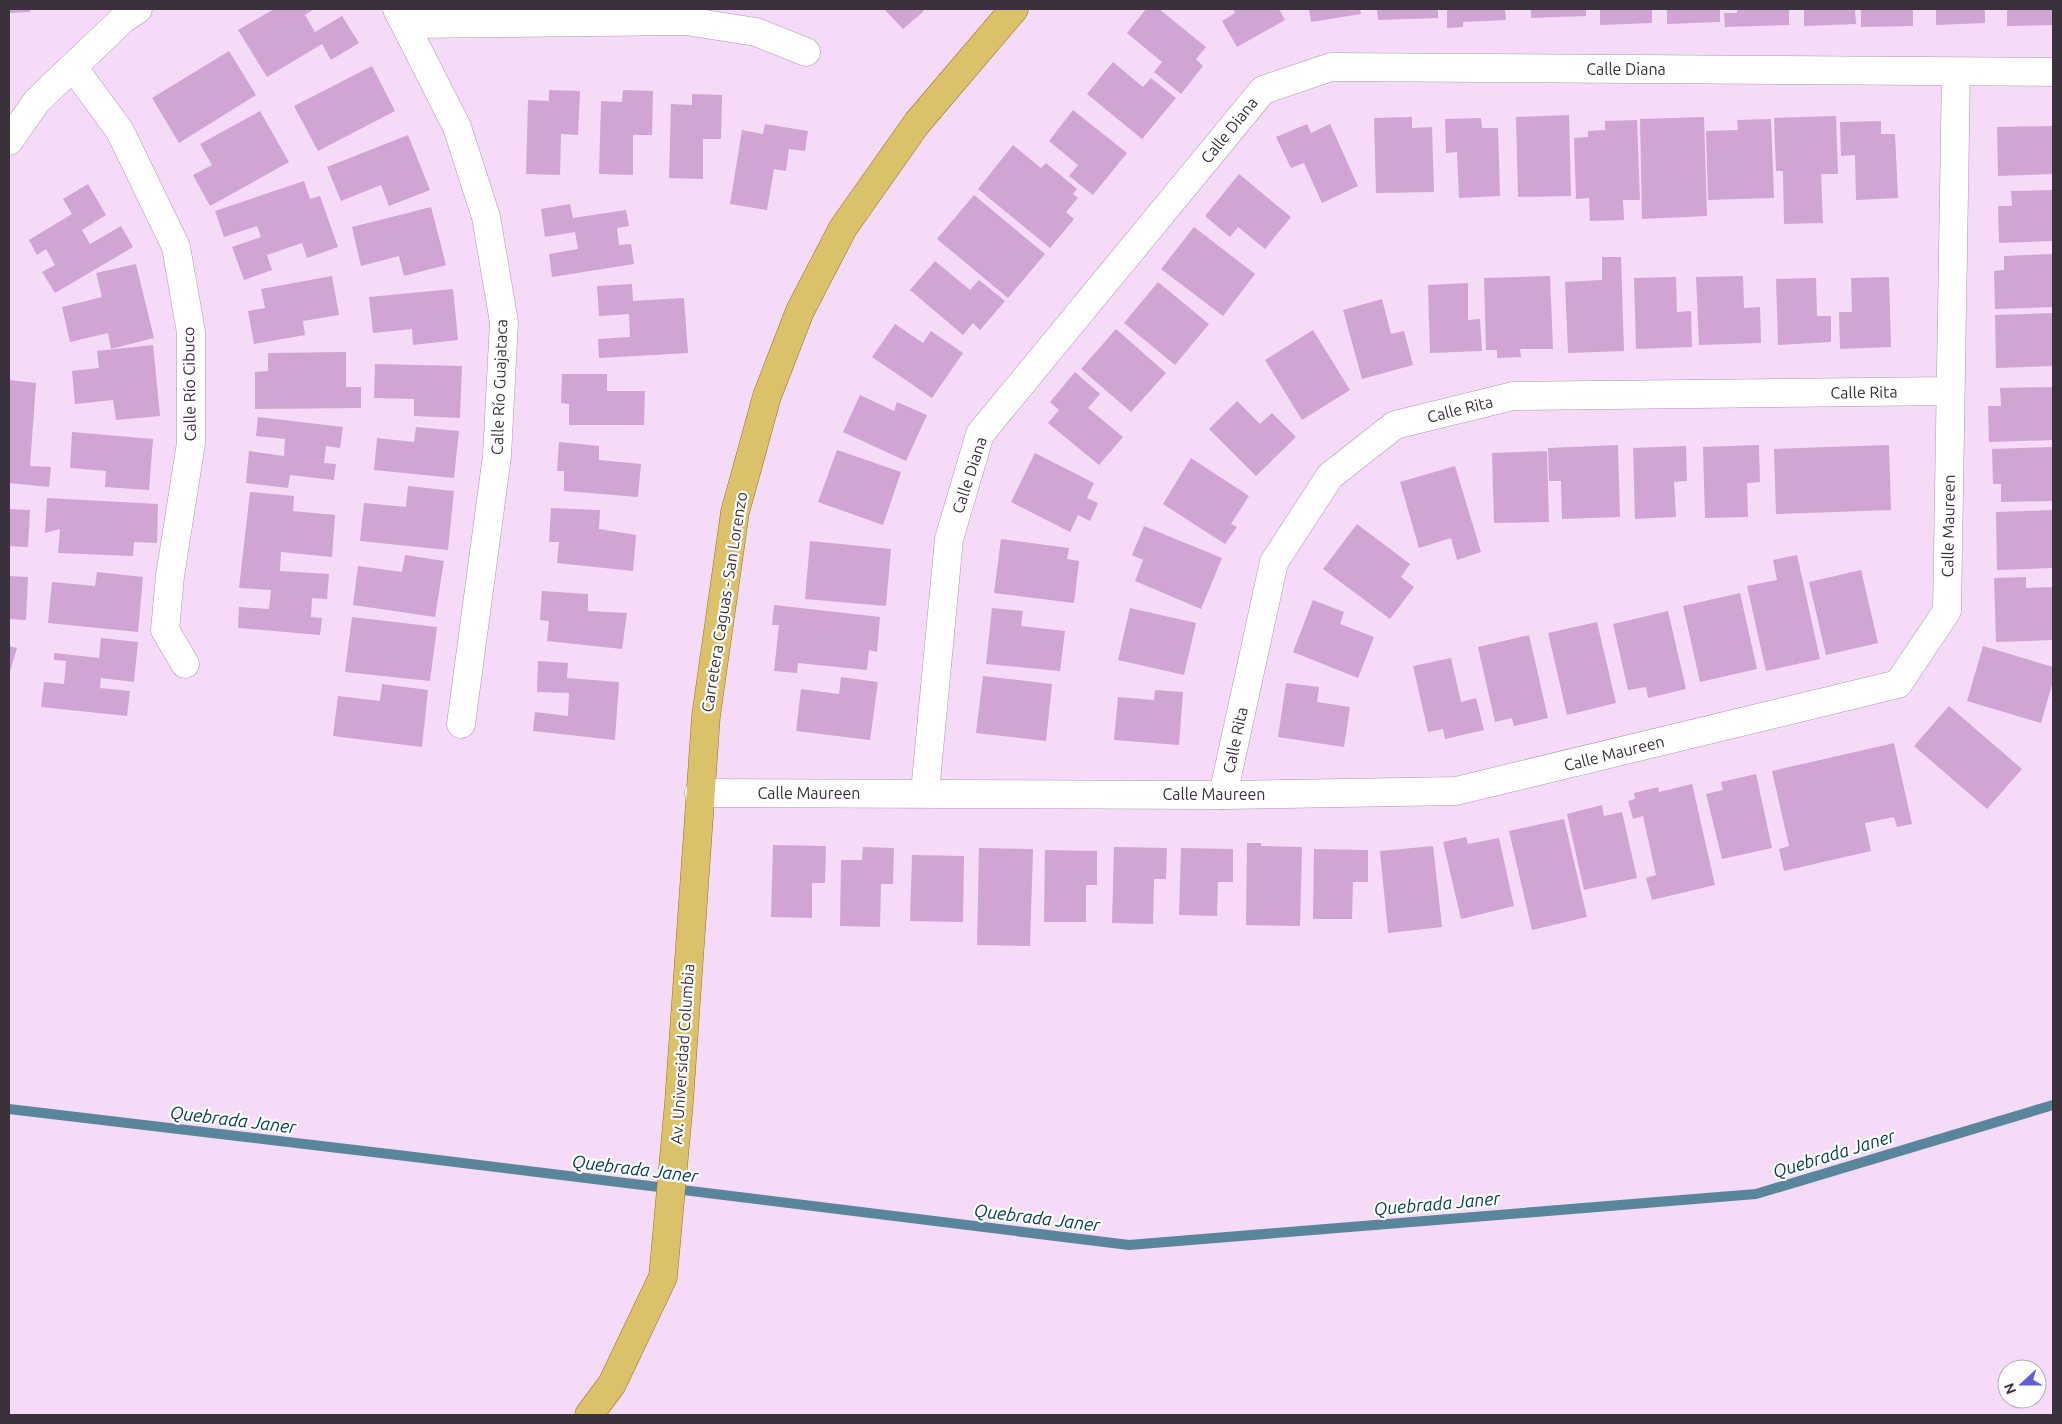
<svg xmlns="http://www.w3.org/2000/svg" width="2062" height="1424" font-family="Ubuntu,sans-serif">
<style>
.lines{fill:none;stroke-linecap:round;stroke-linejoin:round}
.stream{stroke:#5a869d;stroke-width:10}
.building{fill:#d0a5d3}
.minor-casing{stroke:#ae96b0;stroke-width:29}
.major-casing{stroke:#94741a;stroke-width:29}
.minor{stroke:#fff;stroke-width:28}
.major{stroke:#dcc16b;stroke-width:28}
.labels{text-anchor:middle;stroke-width:4.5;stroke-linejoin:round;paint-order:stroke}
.street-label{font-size:16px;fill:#3b313c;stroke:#fff}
.water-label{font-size:18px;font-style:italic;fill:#054156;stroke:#fff}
</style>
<rect width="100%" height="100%" fill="#f5dbf7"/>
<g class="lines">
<path class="stream" d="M9,1109L406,1156L1129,1245L1756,1194L2053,1105"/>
</g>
<g class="building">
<path d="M9,9H30V12L9,13Z"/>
<path d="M274,9H314L305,15L315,32L342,16L359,43L331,60L322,44L267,77L238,30Z"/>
<path d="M884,9H922L924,11L903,29Z"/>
<path d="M1146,9H1159L1206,47L1196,59L1203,66L1181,94L1154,72L1162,62L1127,33Z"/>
<path d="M1233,9H1279L1285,20L1237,47L1222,21L1235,13Z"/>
<path d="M1309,9H1360L1361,14L1311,22Z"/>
<path d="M1377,9H1438V18L1378,20Z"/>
<path d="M1447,9H1505L1506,20L1463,22V27L1447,28Z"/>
<path d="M1531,9H1586V16L1531,18Z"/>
<path d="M1600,9H1652V23L1600,25Z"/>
<path d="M1667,9H1720V22L1667,24Z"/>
<path d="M1737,9H1789V25L1725,27L1724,13H1737Z"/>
<path d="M1804,9H1855L1856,24L1804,26Z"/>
<path d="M1861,9H1913V26L1861,27Z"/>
<path d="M1936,9H1985V23L1936,25Z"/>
<path d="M2007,9H2053V25L2007,26Z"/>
<path d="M229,51L256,95L179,143L152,98Z"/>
<path d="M1113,62L1143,87L1151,78L1176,98L1142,139L1087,94Z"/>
<path d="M372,66L395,111L318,151L294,106Z"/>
<path d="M549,90L580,91L578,135L561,134L560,175L526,174L528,100L549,101Z"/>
<path d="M623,90L653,91L652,135H633V175L599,174L601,101L622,102Z"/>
<path d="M692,94L722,95L721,139H703V179L669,178L671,104L692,105Z"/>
<path d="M1073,110L1127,153L1093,195L1069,176L1078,165L1049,141Z"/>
<path d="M260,111L289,162L210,206L193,175L212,165L200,144Z"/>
<path d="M1569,115L1571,196L1518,197L1516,117Z"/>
<path d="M1836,116L1838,174H1821L1823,223L1784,224L1783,171H1776L1774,118Z"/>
<path d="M1412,117V128L1432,127L1434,192L1376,193L1374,118Z"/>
<path d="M1704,117L1707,216L1642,219L1640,119Z"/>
<path d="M1481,118L1482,128H1498L1500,196L1459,198L1457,152L1446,153L1445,119Z"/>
<path d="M1771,119L1774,198L1708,200L1706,131L1738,130L1737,120Z"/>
<path d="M1637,120L1640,200H1623L1624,220L1590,221L1589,198L1576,199L1574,138L1588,137V131L1605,130V121Z"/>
<path d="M1881,121V134H1895L1898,198L1856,200L1855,155L1841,156L1840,122Z"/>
<path d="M765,124L808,131L805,151L789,149L786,171L774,169L767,210L730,204L742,130L763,134Z"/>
<path d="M1307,124L1311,133L1330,124L1358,186L1322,203L1304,163L1291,168L1276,137Z"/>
<path d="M2053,126V174L1998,176L1997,127Z"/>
<path d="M408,135L430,190L389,206L381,185L341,201L327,167Z"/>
<path d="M1013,145L1041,168L1046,163L1077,189L1073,194L1078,198L1066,212L1074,219L1050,248L978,189Z"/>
<path d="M1239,174L1291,217L1265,249L1238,227L1230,237L1205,216Z"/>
<path d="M304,181L310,199L320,196L338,247L307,258L302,243L267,255L272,270L244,280L232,247L261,237L257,226L224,237L215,211Z"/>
<path d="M88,184L106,215L82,230L90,244L121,226L133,247L55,293L42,272L55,265L46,249L37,255L29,240L72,214L63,199Z"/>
<path d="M2053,190V241L1999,243L1998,206H2012L2011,191Z"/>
<path d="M974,195L1045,254L1008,298L937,239Z"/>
<path d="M570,204L573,218L626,210L629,226L617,228L619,245L631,244L634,264L552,277L549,254L578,249L575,232L545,237L541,209Z"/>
<path d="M431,207L446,265L404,276L399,256L361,266L352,227Z"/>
<path d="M1194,227L1255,274L1223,316L1161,269Z"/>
<path d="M2053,254V307L1995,309L1994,271L2004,270V256Z"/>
<path d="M1602,257H1621L1624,351L1568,353L1565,282L1602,280Z"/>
<path d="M935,261L970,290L979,280L1005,301L980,330L973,323L963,335L910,290Z"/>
<path d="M136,264L154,338L111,349L108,333L70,342L62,307L102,297L96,273Z"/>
<path d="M332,276L339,315L303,321L305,335L254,344L248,311L265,308L261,289Z"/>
<path d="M1550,276L1553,349H1520L1521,357L1497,358V350H1486L1484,278Z"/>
<path d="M1743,276L1744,308L1760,307L1761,343L1699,345L1696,277Z"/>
<path d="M1676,277L1677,312L1691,311L1692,347L1636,349L1634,278Z"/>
<path d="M1889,277L1891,347L1840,349L1839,312H1852L1851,278Z"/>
<path d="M1816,278L1817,316H1831V342L1778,345L1776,279Z"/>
<path d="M1158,282L1209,324L1175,365L1124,323Z"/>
<path d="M1468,283V320L1480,319L1482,351L1430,353L1428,285Z"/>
<path d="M632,284L633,301L684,298L688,353L599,358L598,339L630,337L629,314L599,316L597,286Z"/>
<path d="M453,289L458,340L413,345L412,329L373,333L369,297Z"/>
<path d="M1382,299L1391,334L1404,331L1413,365L1362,379L1343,310Z"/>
<path d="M2053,313V366L1996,368L1995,315Z"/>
<path d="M895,324L923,343L931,331L963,353L932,398L872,357Z"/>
<path d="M1116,329L1166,373L1131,412L1081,369Z"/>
<path d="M1313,330L1350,390L1302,420L1265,360Z"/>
<path d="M153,345L160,416L116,420L113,400L75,404L72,371L99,368L97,351Z"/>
<path d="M346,352V387H361V408L255,409V372L268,371V353Z"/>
<path d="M375,364L462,366L460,418L414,416V399L374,398Z"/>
<path d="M1075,372L1100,394L1088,408L1123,437L1099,465L1048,423L1059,410L1050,402Z"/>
<path d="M562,374H607V391H645L644,425H569V404L561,403Z"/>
<path d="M9,380L36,383L30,466L51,467L49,487L9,483Z"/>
<path d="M2053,387V440L1989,442L1988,406H2001L2000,388Z"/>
<path d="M860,395L894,411L897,402L927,415L906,461L843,432Z"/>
<path d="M1237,401L1260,424L1272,413L1296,437L1256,476L1209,429Z"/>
<path d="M258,417L343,427L340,448L326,446L324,463L336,464L334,480L290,475L288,488L246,483L249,451L284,456L285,439L256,436Z"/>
<path d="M416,427L459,431L454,478L374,470L377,438L414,442Z"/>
<path d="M72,432L153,439L149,490L105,487L106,471L70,468Z"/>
<path d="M559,442L599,446V460L641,464L638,497L564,491V471H557Z"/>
<path d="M1618,445L1620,517L1562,519L1561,481H1549L1548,448Z"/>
<path d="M1759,445L1760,482L1747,483L1748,517L1705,518L1703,447Z"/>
<path d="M1889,445L1891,510L1776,514L1774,449Z"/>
<path d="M1686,446L1687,481L1674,482L1676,517L1635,519L1633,448Z"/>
<path d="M2053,447V501L2001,502V484H1993L1992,449Z"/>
<path d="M837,450L901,472L883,525L818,502Z"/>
<path d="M1547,451L1549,522L1494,523L1492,453Z"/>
<path d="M1035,453L1094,483L1087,498L1098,503L1090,521L1078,515L1070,532L1011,502Z"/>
<path d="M1191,458L1249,496L1231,524L1237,527L1225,544L1163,504Z"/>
<path d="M1455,466L1481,552L1457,560L1451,538L1419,548L1400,482Z"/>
<path d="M408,486L454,491L448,550L360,541L364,503L406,507Z"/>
<path d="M250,492L294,496L293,511L335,515L332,557L281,552L280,571L329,574L327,599L312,598L311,617L322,618L320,635L238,628L239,607L269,609L271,590L239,588Z"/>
<path d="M47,498L158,504L157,543L134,542L133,556L58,553L60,529L45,533Z"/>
<path d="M551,508L600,510L599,529L636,535L633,571L557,563L559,542H549Z"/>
<path d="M9,509L30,510L28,547L9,546Z"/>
<path d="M2053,510V568L1997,570L1996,512Z"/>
<path d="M1357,524L1410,564L1401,577L1414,587L1390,619L1323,569Z"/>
<path d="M1144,526L1222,558L1201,609L1135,581L1143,560L1132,555Z"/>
<path d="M1001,539L1069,548L1067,559L1079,561L1074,603L994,593Z"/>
<path d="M810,541L891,549L886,606L805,599Z"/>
<path d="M405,555L444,561L435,617L353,605L358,566L402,572Z"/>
<path d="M1797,555L1820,659L1766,671L1747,586L1777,580L1773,560Z"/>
<path d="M1861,570L1878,643L1826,655L1809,582Z"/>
<path d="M97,572L143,577L138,632L48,623L52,582L95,586Z"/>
<path d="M9,576L28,577L26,620L9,619Z"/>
<path d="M2026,577V588L2053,587V640L1996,642L1994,578Z"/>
<path d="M542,591L588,594V611L627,613L622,649L547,641L549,621L540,620Z"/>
<path d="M1740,593L1757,669L1700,682L1683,606Z"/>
<path d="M1313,600L1344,612L1340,624L1374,637L1358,678L1293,652Z"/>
<path d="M774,605L880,617L877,652L869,650L867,670L798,663L797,673L774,671L779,625H772Z"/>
<path d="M992,608L1023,611L1021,626L1065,631L1060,671L986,664Z"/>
<path d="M1130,608L1196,623L1184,675L1118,660Z"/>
<path d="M1668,611L1686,689L1648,698L1646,687L1628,690L1613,624Z"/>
<path d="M352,617L437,627L430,681L345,672Z"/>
<path d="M1597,622L1616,703L1567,715L1548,633Z"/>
<path d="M1529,635L1548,718L1514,726L1512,718L1495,722L1478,647Z"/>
<path d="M101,638L138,642L134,682L101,678L100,688L130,691L127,716L41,707L44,682L64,684L66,661L54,660V653L99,658Z"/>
<path d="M9,646L17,648L9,675Z"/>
<path d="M1983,646L2053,667V681L2041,723L1967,701Z"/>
<path d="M1451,658L1461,702L1476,698L1484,730L1445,739L1443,729L1428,732L1413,666Z"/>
<path d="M538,661L568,663L567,678L619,682L615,740L533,731L535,712L568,716L569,693L537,692Z"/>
<path d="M983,676L1052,684L1046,741L976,733Z"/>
<path d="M841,677L878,682L870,740L796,731L801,689L839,694Z"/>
<path d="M1286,683L1319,687L1317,702L1350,707L1344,747L1278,737Z"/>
<path d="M382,684L428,690L422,747L333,736L338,696L380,701Z"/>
<path d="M1155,690L1183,692L1179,745L1114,740L1118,697L1154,700Z"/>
<path d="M1949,706L2022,769L1987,809L1914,746Z"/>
<path d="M1894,743L1912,824L1897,827L1894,817L1865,823L1871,851L1784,871L1779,849L1789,846L1772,771Z"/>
<path d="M1756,774L1772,848L1722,859L1706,794L1723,790L1721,782Z"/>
<path d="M1692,784L1715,885L1652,900L1646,878L1656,875L1643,816L1633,819L1628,801L1635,799L1634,793L1658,787L1659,792Z"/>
<path d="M1602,805L1604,816L1622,812L1637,878L1584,890L1567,814Z"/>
<path d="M1564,819L1587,917L1532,930L1509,831Z"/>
<path d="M1466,837L1468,844L1499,838L1514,906L1461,919L1443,842Z"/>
<path d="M1247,843H1261V846L1302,847L1300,926L1246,925Z"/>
<path d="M773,845L826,846L825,883H812V918L771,917Z"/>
<path d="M1433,846L1442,927L1388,933L1380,851Z"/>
<path d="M863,847L894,848L893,884H881L880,927L840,926L841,860H862Z"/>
<path d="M1114,847L1167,848L1166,879H1154L1153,924L1112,923Z"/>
<path d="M979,848L1033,849L1030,946L977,945Z"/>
<path d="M1181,848L1233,849V882H1218L1217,916L1179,915Z"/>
<path d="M1314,849L1368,850V882H1353L1352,919H1313Z"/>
<path d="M1045,850L1097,851V885H1086V922H1044Z"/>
<path d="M912,855L964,856L963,922L910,921Z"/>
</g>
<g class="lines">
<g class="minor-casing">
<g id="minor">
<path d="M397,9L457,127L486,217L504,322L497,456L461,724"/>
<path d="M405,24L686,21L756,32L806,52"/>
<path d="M73,67L120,131L176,247L191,332V443L170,576L165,630L185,664"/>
<path d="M9,141L37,101L122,20L138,9"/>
<path d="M925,792L949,539L980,434L1263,90L1331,67L2053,72"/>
<path d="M699,793L1223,795L1456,791L1898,684L1947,611L1956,72"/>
<path d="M1223,795L1274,562L1330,476L1395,425L1513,396L1950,391"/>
</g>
</g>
<g class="major-casing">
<path id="major" d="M589,1415L612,1384L663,1277L679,1102L706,716L735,512L767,396L800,311L843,228L917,123L1014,9"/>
</g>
<use href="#minor" class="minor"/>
<use href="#major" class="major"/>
</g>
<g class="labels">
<g class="street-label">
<text x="1626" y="75">Calle Diana</text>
<text transform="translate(1229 130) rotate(-51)" y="6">Calle Diana</text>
<text transform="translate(189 384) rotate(-91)" y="6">Calle Río Cibuco</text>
<text transform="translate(499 387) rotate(-88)" y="6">Calle Río Guajataca</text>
<text transform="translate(1864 392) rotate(-1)" y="6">Calle Rita</text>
<text transform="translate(1460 409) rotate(-14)" y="6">Calle Rita</text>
<text transform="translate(969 475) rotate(-72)" y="6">Calle Diana</text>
<text transform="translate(1948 526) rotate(-89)" y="6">Calle Maureen</text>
<text transform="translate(724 602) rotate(-81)" y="6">Carretera Caguas - San Lorenzo</text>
<text transform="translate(1235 740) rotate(-78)" y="6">Calle Rita</text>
<text transform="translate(1614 753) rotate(-14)" y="6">Calle Maureen</text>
<text x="809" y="799">Calle Maureen</text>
<text x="1214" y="800">Calle Maureen</text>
<text transform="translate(682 1054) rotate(-86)" y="6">Av. Universidad Columbia</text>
</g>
<g class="water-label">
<text transform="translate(233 1120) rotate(7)" y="6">Quebrada Janer</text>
<text transform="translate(1834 1154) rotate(-17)" y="6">Quebrada Janer</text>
<text transform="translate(635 1169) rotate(7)" y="6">Quebrada Janer</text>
<text transform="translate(1437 1204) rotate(-5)" y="6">Quebrada Janer</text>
<text transform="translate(1037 1218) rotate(7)" y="6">Quebrada Janer</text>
</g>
</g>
<rect width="2062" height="1424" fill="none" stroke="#3b313c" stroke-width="20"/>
<g transform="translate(2022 1384) rotate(249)"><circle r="24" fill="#ffffff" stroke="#b1adb1"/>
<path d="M0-4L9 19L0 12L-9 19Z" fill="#5e5ed6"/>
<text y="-8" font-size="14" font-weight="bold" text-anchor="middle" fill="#3b313c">N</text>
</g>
</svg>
